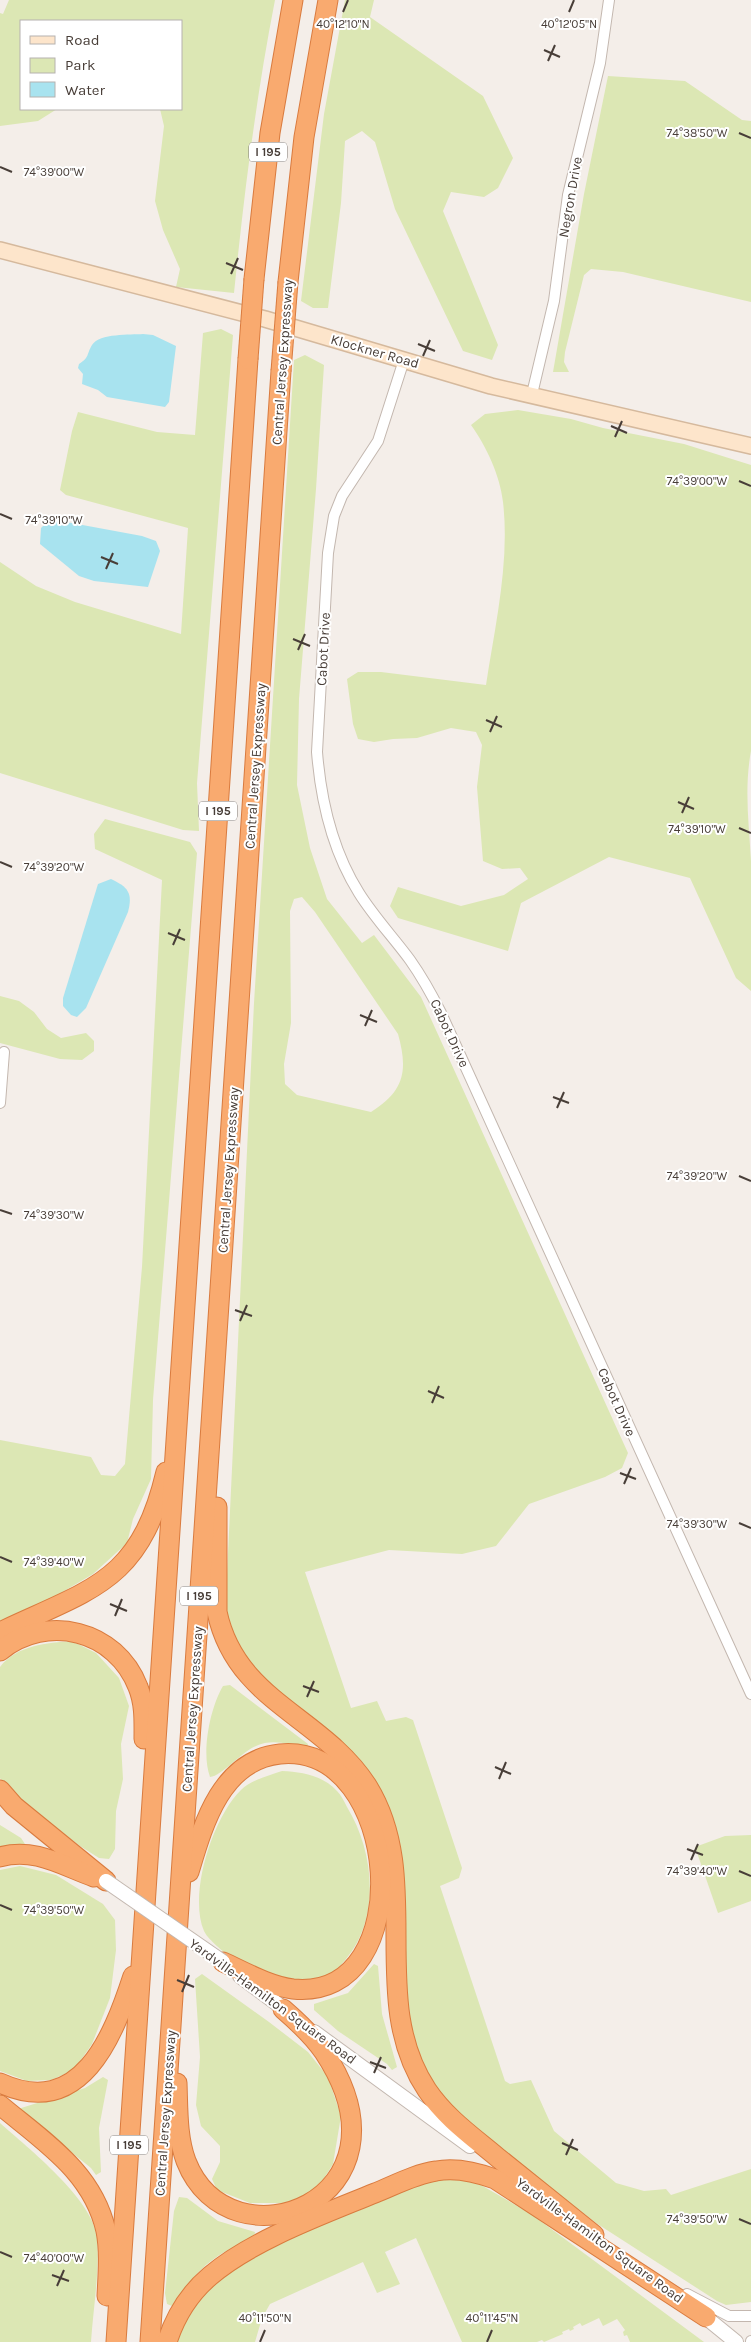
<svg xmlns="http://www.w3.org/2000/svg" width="751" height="2342" font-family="Karla,sans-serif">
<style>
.green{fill:#dce7b4;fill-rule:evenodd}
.water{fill:#a8e3ef}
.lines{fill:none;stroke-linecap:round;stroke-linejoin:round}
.minor-casing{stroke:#c3b7af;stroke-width:12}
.tertiary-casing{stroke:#c3b7af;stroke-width:16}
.secondary-casing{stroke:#d5b99d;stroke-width:18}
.motorway-casing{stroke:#d97b3f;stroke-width:21}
.minor{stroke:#fff;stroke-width:10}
.tertiary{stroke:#fff;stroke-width:14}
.secondary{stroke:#fde5cb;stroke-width:15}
.motorway{stroke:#f9aa6f;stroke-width:19}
.tertiary-bridge-casing{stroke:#c3b7af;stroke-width:16;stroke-linecap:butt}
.motorway-bridge-casing{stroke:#d97b3f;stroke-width:21;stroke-linecap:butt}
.tertiary-bridge{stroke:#fff;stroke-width:14}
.motorway-bridge{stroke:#f9aa6f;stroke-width:19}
.ticks{fill:none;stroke:#483e38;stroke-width:2}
.labels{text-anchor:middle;stroke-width:4;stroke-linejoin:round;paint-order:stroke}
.shield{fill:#fff;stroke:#7f7874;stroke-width:1}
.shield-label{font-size:12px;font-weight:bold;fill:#483e38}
.street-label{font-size:14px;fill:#483e38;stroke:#fff}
.ticks-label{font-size:12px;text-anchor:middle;fill:#483e38;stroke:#fff;stroke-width:4;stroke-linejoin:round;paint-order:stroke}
</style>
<rect width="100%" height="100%" fill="#f4eee9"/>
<g class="green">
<path d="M9,0H275C256,97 244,195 234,293L176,287L180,269L163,230L155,201L164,126L160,109H181V21H21V109H57L38,121L0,126V13L3,14Z"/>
<path d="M345,0H374L370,17L483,96L513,158L498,188L484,197L451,192L443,211L498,345L492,360L463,351L395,209L375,142L362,131L345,141L341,203L328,308H313L301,301L324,114Z"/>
<path d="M608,76L685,81L742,120L751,121V302L623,272L591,269L584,275L565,352L564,362L569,372H553L584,194Z"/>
<path d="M221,329L233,335L197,783L199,831L183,830L0,773V562L36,586L75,602L181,634L188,528L66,495L60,490L72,431L78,412L157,432L195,435L203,333Z"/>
<path d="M305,355L324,365L316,489L299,699L297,785L310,848L327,899L362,943L374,935L421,997L628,1453L622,1468L605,1477L529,1504L496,1546L462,1554L389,1550L305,1572L351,1708L377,1701L386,1721L406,1717L413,1720L462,1868L459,1878L440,1886L505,2081L510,2084L531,2080L554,2131L616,2183L644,2191L666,2189L671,2195L751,2169V2302L726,2305L717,2301L596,2223L456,2115L429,2085L411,2038L389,1814L251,1670L225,1617L254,1003L294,360ZM302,897L315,912L398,1034C408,1070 405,1091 371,1112L297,1095L285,1084L284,1064L291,1023L290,911L294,899Z"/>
<path d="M518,410L571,419L603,428L684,444L751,465V751C744,789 749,823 751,861C751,904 751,948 751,991L736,978L690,878L609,857L521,903L508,951L398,918L390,906L398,887L461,906L504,895L528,879L520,868L502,869L483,861L477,787L482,745L476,732L451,728L417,738L393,739L374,742L358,739L353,724L347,679L358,672H381L486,685C495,626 510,562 503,502C500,475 486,446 471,425L485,414Z"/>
<path d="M105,819L190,842L197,853L153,1400L151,1479L133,1519L127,1543L93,1574L54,1597L0,1623V1440L91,1457L101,1475L115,1476L125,1464L142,1267L162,880L95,849L94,834Z"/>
<path d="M0,996L19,1001L34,1012L47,1029L61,1038L86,1033L94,1041V1051L82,1060L60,1059L0,1043Z"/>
<path d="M72,1641L96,1653L119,1678L129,1706L121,1744L123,1779L116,1811L115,1849L109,1859L99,1858L80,1846L10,1792L0,1778V1667C17,1645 47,1643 72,1641Z"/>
<path d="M230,1685L308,1744L307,1747C289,1745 273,1738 256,1746C241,1752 222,1776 210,1777C201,1753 210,1708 223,1686Z"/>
<path d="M282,1771C302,1772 322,1775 337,1791C341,1795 344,1801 347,1807C374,1851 381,1917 346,1959C340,1966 333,1975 323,1979C317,1981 289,1983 282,1982C273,1981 237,1960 228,1955C221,1950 207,1938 204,1931C188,1894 213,1817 241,1790C251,1780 268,1776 282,1771Z"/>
<path d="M0,1825L21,1838L25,1844L17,1849L0,1850Z"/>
<path d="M751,1835V1901L718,1913L695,1847L725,1836Z"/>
<path d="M20,1866L56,1875L103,1904L115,1920L116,1950L110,1998L92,2044L74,2070L51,2080L27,2081L0,2071V1870Z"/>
<path d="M374,1964L378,1966L382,2014L397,2067L392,2070L387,2064L338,2031L314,2010V2004L348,1993Z"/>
<path d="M202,1974L269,2022L308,2052L328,2077L341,2116L333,2164L318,2188L290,2203H250L217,2190L212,2179L220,2162V2146L201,2126L196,2105L200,2057L195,1979Z"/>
<path d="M103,2077L108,2080L99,2128L101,2172L96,2175L91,2168L18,2109L85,2088Z"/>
<path d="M0,2123C28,2148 94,2200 97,2238C100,2270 93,2310 91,2342H0Z"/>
<path d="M439,2178L474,2181L531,2214L704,2342H630L627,2335L624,2336L623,2332L625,2330L617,2319L603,2326L599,2318L582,2326L580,2323L573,2327L574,2329L570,2331L569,2329L562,2332L563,2334L544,2342L542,2340L537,2342H462L416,2238L385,2252L400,2284L377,2293L363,2262L270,2304L262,2318L255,2342H172L176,2327L219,2274L343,2212Z"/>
<path d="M179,2197L187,2198L218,2221L255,2232L254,2239C213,2253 196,2271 172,2306L167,2304L165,2293L174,2211Z"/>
</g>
<g class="water">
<path d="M143,334L153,335L176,346L169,402L165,407L107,397L98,390L82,384L83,374L78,368L79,364C90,357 86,355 92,345C100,333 130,335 143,334Z"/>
<path d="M50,519L142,536L156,541L160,551L148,587L94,581L79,576L40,544L41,528Z"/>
<path d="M111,879C128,887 133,893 128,912L86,1008L77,1017L71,1015L63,1006V998L98,884Z"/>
</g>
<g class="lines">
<g class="minor-casing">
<g id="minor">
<path d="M404,360L378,441L342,496L334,516L328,553L317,752C321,802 332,850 359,893C374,917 393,937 410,960C422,977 432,995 441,1013L751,1694"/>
<path d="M532,394L554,301L568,195L600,63L609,0"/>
<path d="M0,1103L4,1052"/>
<path d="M687,2294L729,2316H751"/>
<path d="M751,2342V2341"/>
</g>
</g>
<g class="tertiary-casing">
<g id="tertiary">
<path d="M240,1976L291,2014"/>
<path d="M314,2032L470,2146"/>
<path d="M698,2311L736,2342"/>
</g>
</g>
<g class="secondary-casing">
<path id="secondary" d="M0,250L265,319L491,386L751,446"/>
</g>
<g class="motorway-casing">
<g id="motorway">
<path d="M254,279L270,133L293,0"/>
<path d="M288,282L304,137L328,0"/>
<path d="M217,1507V1612C236,1702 323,1716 368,1787C425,1880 366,1999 427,2090C446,2118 472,2136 497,2157C529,2183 562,2209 594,2235"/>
<path d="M0,1632C93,1588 140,1582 166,1472"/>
<path d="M0,1651C47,1613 116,1630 138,1687C145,1704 144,1722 144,1739"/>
<path d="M0,1790L14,1806L106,1881"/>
<path d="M0,1857C34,1847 63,1866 94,1877"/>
<path d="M189,1872C203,1825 221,1760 280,1754C402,1742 421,2002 293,1989C269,1986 245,1972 223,1962"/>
<path d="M0,2083C81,2120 113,2037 133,1976"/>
<path d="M177,2083C178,2108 177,2137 186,2161C230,2273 422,2200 324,2052C313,2036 298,2022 283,2009"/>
<path d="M0,2105C43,2141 93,2172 106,2231C110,2252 108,2274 107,2296"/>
<path d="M116,2342L248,359"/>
<path d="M150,2342L281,371"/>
<path d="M167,2342C175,2317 190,2293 210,2276C252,2240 324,2214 375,2193C395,2185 415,2174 436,2171C456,2167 476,2172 495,2179L706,2317"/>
</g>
</g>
<use href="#minor" class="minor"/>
<use href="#tertiary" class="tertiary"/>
<use href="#secondary" class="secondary"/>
<use href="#motorway" class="motorway"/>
<g class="tertiary-bridge-casing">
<path id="tertiary-bridge" d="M106,1881L223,1962"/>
</g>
<g class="motorway-bridge-casing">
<g id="motorway-bridge">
<path d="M248,359L254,279"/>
<path d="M281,371L288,282"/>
</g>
</g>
<use href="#tertiary-bridge" class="tertiary-bridge"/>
<use href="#motorway-bridge" class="motorway-bridge"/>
</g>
<path class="ticks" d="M343,12L348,0M569,12L574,0M544,50L560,57M548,61L555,45M739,133L751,138M0,167L12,172M226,263L243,270M231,274L238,258M418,344L435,351M423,356L430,340M611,426L627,433M615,437L622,421M739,481L751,486M0,514L12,519M101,557L118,564M106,569L113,553M293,639L310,646M298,650L305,634M486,720L502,727M490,732L497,716M678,802L694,809M682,813L689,797M739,828L751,833M0,862L12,867M168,933L185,940M173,945L180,929M360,1015L377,1022M365,1026L372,1010M553,1097L569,1103M557,1108L564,1092M739,1176L751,1181M0,1210L12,1214M235,1310L252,1316M240,1321L247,1305M428,1391L444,1398M432,1403L439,1386M620,1473L636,1479M624,1484L631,1468M739,1523L751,1528M0,1557L12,1562M110,1604L127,1611M115,1616L122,1599M303,1686L319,1692M307,1697L314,1681M495,1767L511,1774M499,1779L506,1762M687,1849L703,1855M691,1860L698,1844M739,1871L751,1876M0,1905L12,1910M177,1980L194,1987M182,1992L189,1975M370,2062L386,2068M374,2073L381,2057M562,2143L578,2150M566,2155L573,2139M739,2219L751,2224M0,2252L12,2257M52,2275L69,2281M57,2286L64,2270M260,2342L265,2330M487,2342L492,2330"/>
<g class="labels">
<g class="shield">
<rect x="249" y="142.5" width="38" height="19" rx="4"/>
<rect x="199" y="801.5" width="38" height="19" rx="4"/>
<rect x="180" y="1586.5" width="38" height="19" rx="4"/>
<rect x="110" y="2135.5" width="38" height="19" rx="4"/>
</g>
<g class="shield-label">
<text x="268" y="156">I 195</text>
<text x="218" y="815">I 195</text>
<text x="199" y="1600">I 195</text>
<text x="129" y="2149">I 195</text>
</g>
<g class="street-label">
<text transform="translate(570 197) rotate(-80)" y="5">Negron Drive</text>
<text transform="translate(375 351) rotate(16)" y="5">Klockner Road</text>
<text transform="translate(282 362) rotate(-86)" y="5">Central Jersey Expressway</text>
<text transform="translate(323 649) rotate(-87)" y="5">Cabot Drive</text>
<text transform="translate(255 766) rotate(-86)" y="5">Central Jersey Expressway</text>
<text transform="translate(450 1033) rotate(65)" y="5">Cabot Drive</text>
<text transform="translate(228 1170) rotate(-86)" y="5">Central Jersey Expressway</text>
<text transform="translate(617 1402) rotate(66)" y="5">Cabot Drive</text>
<text transform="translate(192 1709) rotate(-86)" y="5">Central Jersey Expressway</text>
<text transform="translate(273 2001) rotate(36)" y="5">Yardville-Hamilton Square Road</text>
<text transform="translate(165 2113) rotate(-86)" y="5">Central Jersey Expressway</text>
<text transform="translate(600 2240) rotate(36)" y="5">Yardville-Hamilton Square Road</text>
</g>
</g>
<g class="ticks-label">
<text x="343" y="28">40°12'10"N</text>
<text x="569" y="28">40°12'05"N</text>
<text x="697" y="137">74°38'50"W</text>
<text x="54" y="176">74°39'00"W</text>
<text x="697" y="485">74°39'00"W</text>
<text x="54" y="524">74°39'10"W</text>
<text x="697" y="833">74°39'10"W</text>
<text x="54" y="871">74°39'20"W</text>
<text x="697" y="1180">74°39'20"W</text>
<text x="54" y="1219">74°39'30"W</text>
<text x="697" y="1528">74°39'30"W</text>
<text x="54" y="1566">74°39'40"W</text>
<text x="697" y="1875">74°39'40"W</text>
<text x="54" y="1914">74°39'50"W</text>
<text x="697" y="2223">74°39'50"W</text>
<text x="54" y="2262">74°40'00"W</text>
<text x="265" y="2322">40°11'50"N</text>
<text x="492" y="2322">40°11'45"N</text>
</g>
<rect x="20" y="20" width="162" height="90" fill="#ffffff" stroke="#b6b2af"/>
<rect x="30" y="36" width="25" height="8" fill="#fde5cb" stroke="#b6b2af"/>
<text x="65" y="45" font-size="15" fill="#483e38">Road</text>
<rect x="30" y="58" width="25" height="15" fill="#dce7b4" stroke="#b6b2af"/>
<text x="65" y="70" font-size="15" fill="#483e38">Park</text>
<rect x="30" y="82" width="25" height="15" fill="#a8e3ef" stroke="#b6b2af"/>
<text x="65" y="95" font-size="15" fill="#483e38">Water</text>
</svg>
